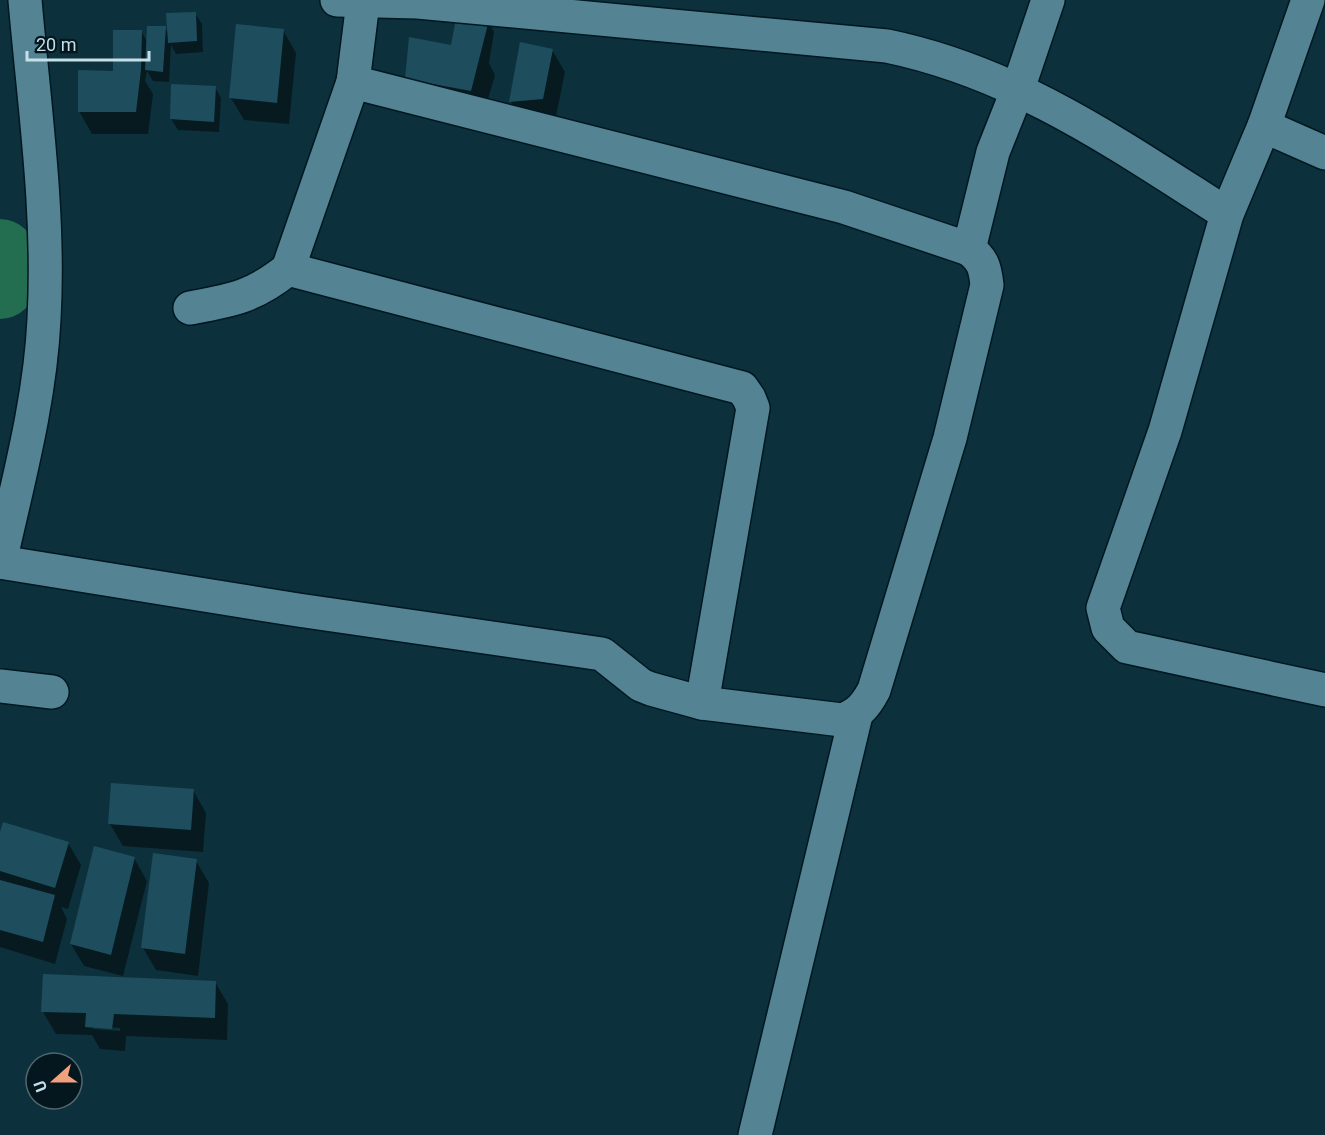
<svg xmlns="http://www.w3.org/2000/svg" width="1325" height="1135" font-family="Roboto,sans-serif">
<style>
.shadow{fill:#0007;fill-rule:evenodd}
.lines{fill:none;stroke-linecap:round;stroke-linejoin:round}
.river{stroke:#236e50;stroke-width:72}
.building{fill:#1e4e5e}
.minor-casing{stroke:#011820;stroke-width:36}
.minor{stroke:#548394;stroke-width:33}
</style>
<rect width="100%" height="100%" fill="#0c313d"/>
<g class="shadow">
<path d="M195,13L202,24L203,52L176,54L171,45L169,82L153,81L147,71L145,81L153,94L148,134H92L79,111L115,72L141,31L148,43L165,28L169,35Z"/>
<path d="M488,21L494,32L489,63L495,75L484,113L407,79Z"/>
<path d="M283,30L296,53L289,124L244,120L231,98Z"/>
<path d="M552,50L565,72L555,121L524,124L511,102Z"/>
<path d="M215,87L221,98L219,132L178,130L171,119Z"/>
<path d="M193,790L206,813L203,852L123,846L110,824Z"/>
<path d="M0,838L68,843L81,865L68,909L61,907L67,919L55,964L0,947Z"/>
<path d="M134,858L147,881L123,976L84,966L71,944Z"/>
<path d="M196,861L209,883L198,976L156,970L143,948Z"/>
<path d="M215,982L228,1004L227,1040L126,1036L125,1051L100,1049L92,1035L56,1034L43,1012ZM93,1026L120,1028V1031L93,1029Z"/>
</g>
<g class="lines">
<path class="river" d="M0,255V283"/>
</g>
<g class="building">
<path d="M196,12L197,41L168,43L166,13Z"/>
<path d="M457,13L489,20L471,91L405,79L409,37L451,45Z"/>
<path d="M236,24L284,29L277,103L229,98Z"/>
<path d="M147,26H166L163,72L145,70Z"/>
<path d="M113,30H142L141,70L136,112H78V70L113,71Z"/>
<path d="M520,42L553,49L543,99L509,102Z"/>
<path d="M171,84L216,86L214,122L170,119Z"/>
<path d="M111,783L194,789L191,830L108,824Z"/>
<path d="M3,822L69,842L55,888L0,871V832Z"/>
<path d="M94,846L135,857L111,955L70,944Z"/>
<path d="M153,853L197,859L185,954L141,948Z"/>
<path d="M0,880L55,895L43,942L0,930Z"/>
<path d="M43,974L216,981L215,1018L114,1014L112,1029L85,1027L86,1013L41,1012Z"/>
</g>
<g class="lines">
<g class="minor-casing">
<g id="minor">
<path d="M337,0L418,2L887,46C1017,73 1117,144 1227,214"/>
<path d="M1308,0L1264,126L1227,214L1165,431L1103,608L1108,628L1127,647L1325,690"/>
<path d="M363,2L353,82L844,207L969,249L993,152L1018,89L1048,0"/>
<path d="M1264,126L1325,153"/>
<path d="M288,269L742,388L749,398L753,408L702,703"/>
<path d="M190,308C233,300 253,297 288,269L353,82"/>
<path d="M0,562L298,610L602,654L641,685L651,689L702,703L842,720C859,714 866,705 874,690L950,438L987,285C985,267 983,260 969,249"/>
<path d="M0,562C18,481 40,402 44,319C50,213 34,105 25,0"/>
<path d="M0,686L52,692"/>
<path d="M755,1135L856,715"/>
</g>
</g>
<use href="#minor" class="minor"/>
</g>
<g transform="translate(54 1081) rotate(249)"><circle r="28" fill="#04171e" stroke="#52676f" stroke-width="1.5"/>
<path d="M0-4.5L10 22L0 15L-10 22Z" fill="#f2a07e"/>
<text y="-9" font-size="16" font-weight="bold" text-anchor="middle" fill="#c7dfe8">U</text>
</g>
<path d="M27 51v9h122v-9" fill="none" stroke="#c7dfe8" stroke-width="3"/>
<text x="36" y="51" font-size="18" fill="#c7dfe8" stroke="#04171e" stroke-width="4.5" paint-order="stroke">20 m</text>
</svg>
